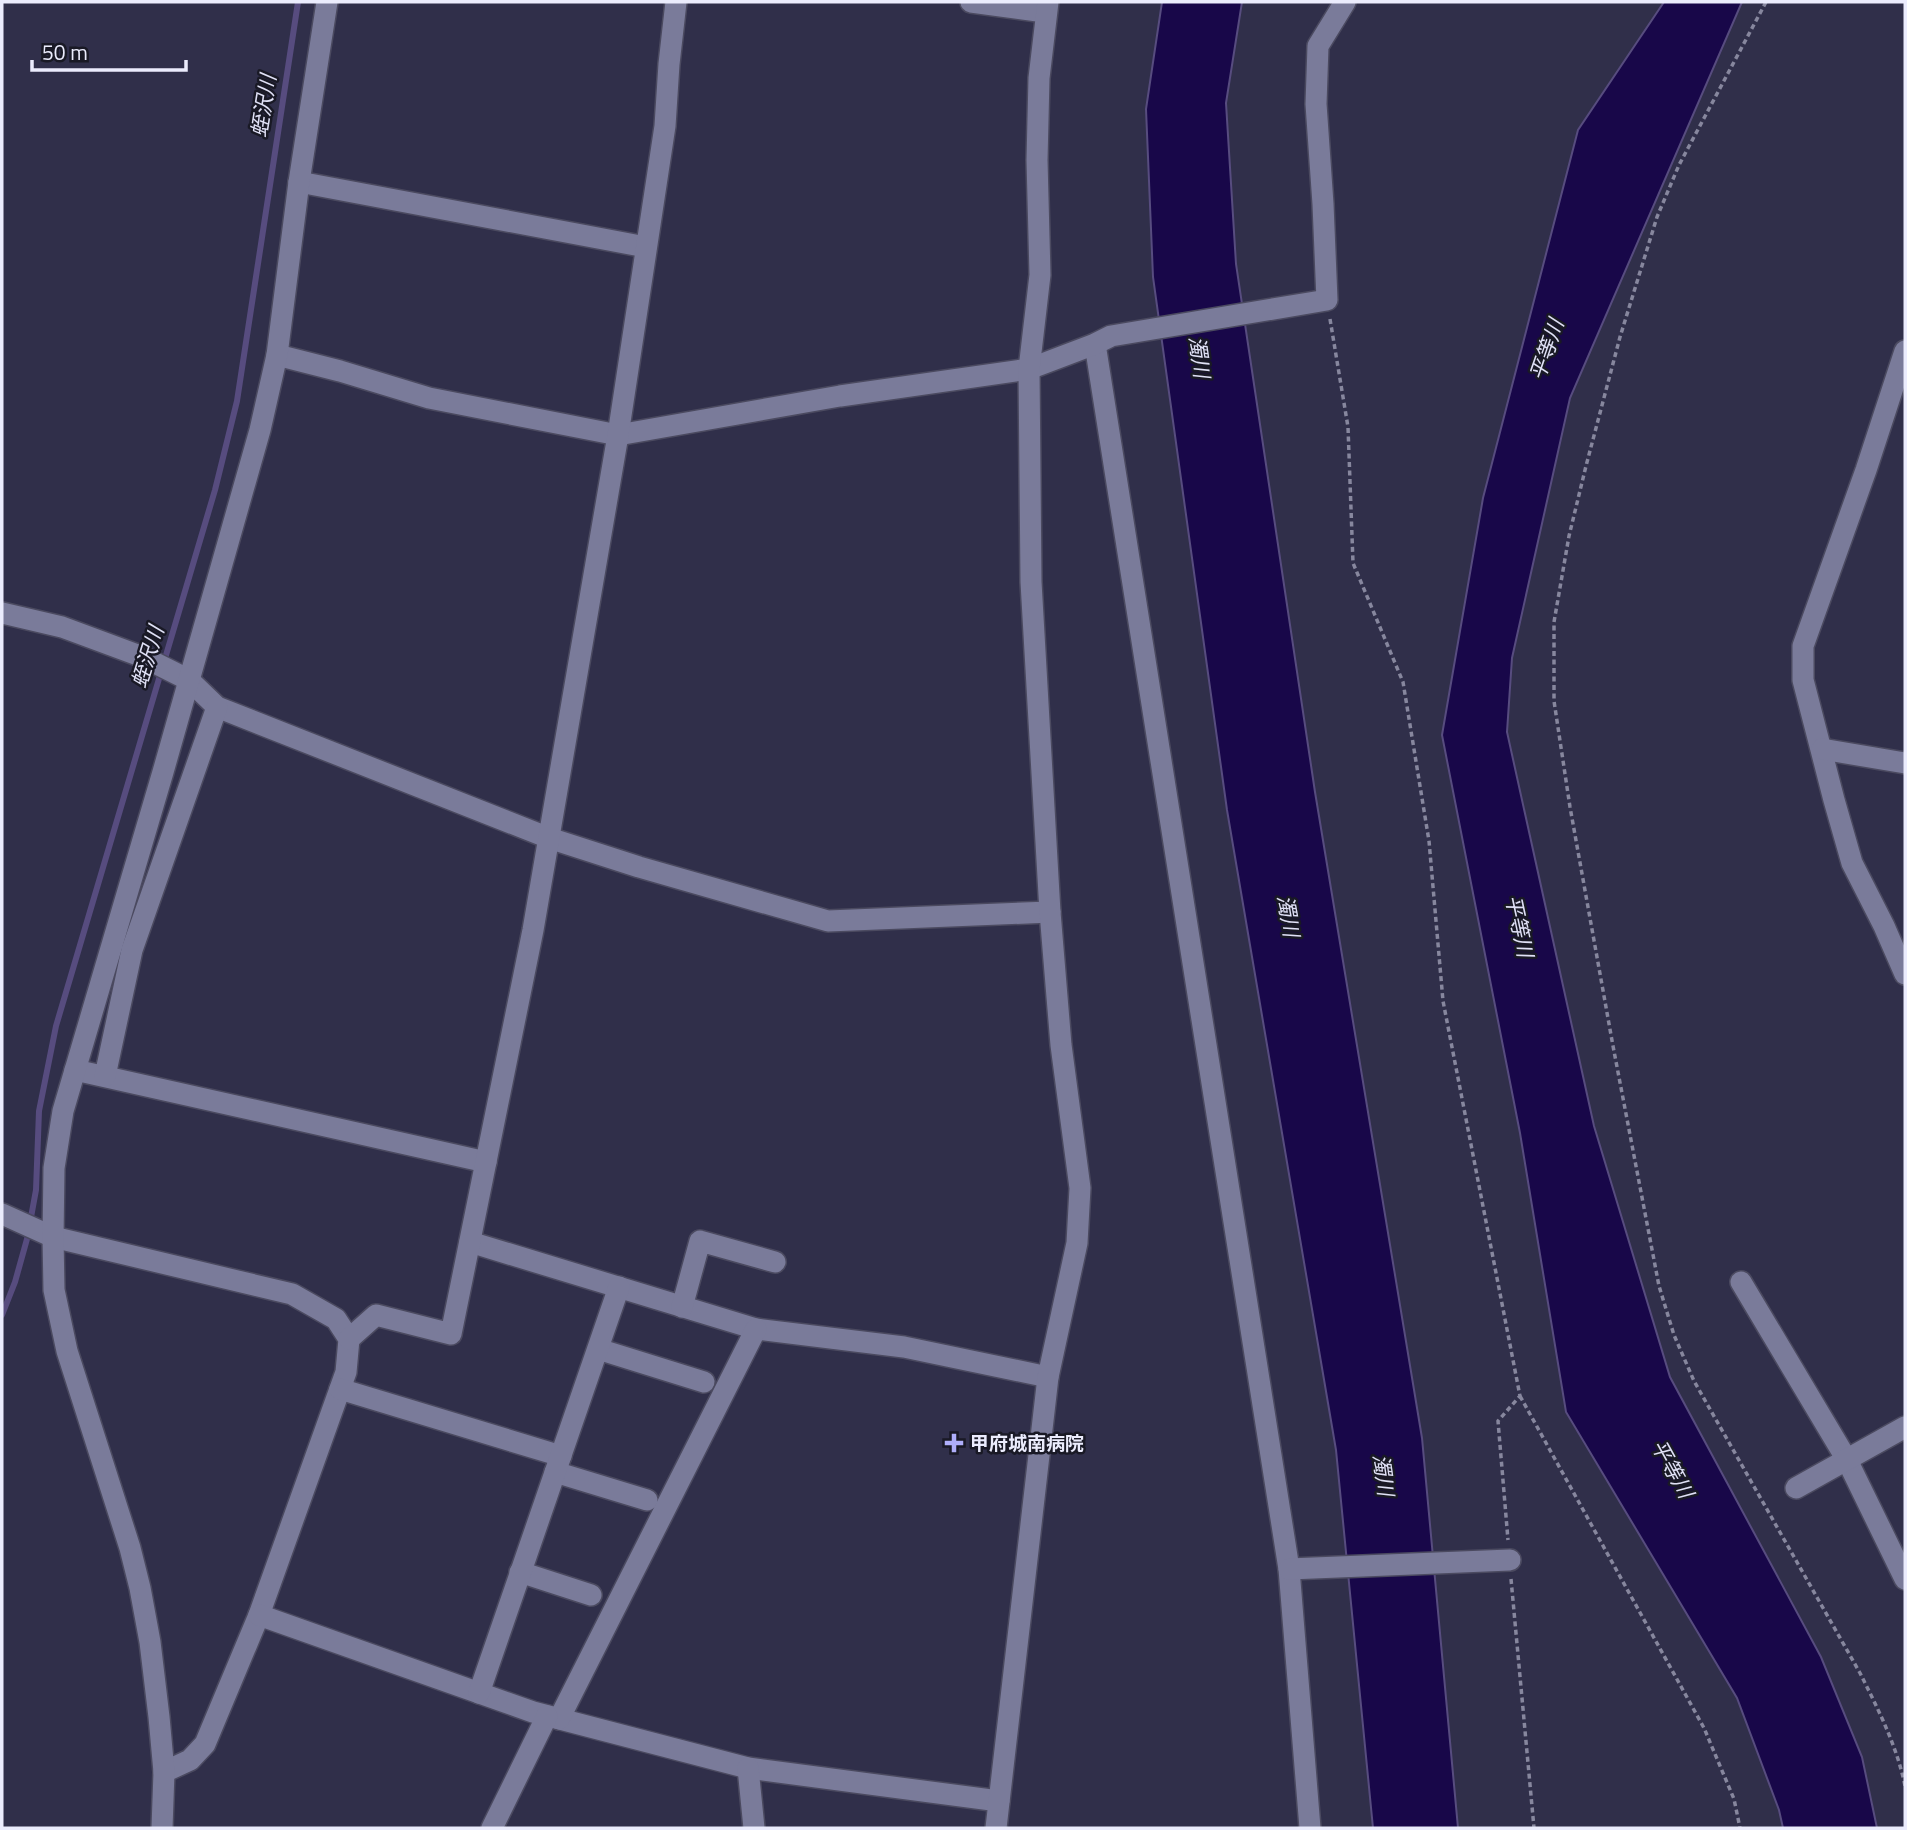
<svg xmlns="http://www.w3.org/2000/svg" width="1907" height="1830" font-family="'Titillium Web','Noto Sans JP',sans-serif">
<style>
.water{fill:#180749;stroke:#574c7f;stroke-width:2}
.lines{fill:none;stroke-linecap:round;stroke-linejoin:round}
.stream{stroke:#574c7f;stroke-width:6}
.minor-casing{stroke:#4b4a60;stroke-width:24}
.path{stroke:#87879e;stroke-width:3.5;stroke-dasharray:5 3.5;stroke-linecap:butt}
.minor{stroke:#7a7b9a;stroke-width:21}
.poi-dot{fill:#afaefa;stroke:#191925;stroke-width:2.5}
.labels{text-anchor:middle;stroke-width:5;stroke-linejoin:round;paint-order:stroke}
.poi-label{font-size:19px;font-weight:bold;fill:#ebecfd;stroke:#191925;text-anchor:start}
.water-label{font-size:21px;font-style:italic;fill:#e0e1f6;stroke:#191925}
</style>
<rect width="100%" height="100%" fill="#302f4a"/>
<g class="water">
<path d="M1162,2H1242L1226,103L1236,264L1315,792L1422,1438L1458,1828H1373L1336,1450L1227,810L1153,277L1146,109Z"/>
<path d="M1664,2H1742L1570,398L1512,658L1507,732L1594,1126L1670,1377L1821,1657L1862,1757L1877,1828H1783L1779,1810L1737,1698L1566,1412L1520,1133L1442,735L1483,498L1578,130Z"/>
</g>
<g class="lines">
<path class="stream" d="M2,1315L15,1282L27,1239L36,1190L39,1111L56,1026L215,490L237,401L298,2"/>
<g class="minor-casing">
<g id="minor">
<path d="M971,2L1045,12"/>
<path d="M299,182L646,247"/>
<path d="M1095,344L1289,1569L1310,1828"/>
<path d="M1905,351L1866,470L1803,646V680L1834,800L1852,863L1884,926L1905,974"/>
<path d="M277,355L340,371L429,398L618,435L840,396L1029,369L1095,344L1111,336L1327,300L1323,204L1316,104L1318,46L1345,2"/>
<path d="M2,613L62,627L143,657L189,680L217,707L549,838L639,867L828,921L1050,912"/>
<path d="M1822,749L1905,763"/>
<path d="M75,1070L486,1162"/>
<path d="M105,1076L132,950L217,707"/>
<path d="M2,1214L53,1237L292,1294L336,1319L349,1339L346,1372L259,1615L205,1744L190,1760L164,1772"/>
<path d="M470,1242L756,1329L904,1347L1048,1377"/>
<path d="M1741,1282L1847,1460L1905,1579"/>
<path d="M682,1307L700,1241L775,1262"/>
<path d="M349,1339L376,1315L451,1334L533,930L618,435L665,126L669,64L676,2"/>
<path d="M598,1349L704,1382"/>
<path d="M340,1389L561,1456"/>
<path d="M555,1472L647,1500"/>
<path d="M1796,1488L1905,1427"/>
<path d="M1289,1569L1510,1560"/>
<path d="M520,1572L591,1595"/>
<path d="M259,1615L533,1712L748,1768L999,1801"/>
<path d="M479,1693L619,1287"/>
<path d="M559,1719L756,1329"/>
<path d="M748,1768L754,1828"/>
<path d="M162,1828L164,1772L159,1717L150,1642L140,1588L130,1548L67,1351L54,1290L53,1237L54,1168L63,1111L163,772L260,430L277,355L299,182L327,2"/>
<path d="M492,1828L547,1716"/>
<path d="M996,1828L1048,1377L1077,1243L1080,1188L1061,1045L1050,912L1031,582L1029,369L1040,275L1037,160L1039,78L1048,2"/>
</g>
</g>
<g class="path">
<path d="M1766,2L1679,165L1657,217L1620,337L1586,466L1569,536L1554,622V701L1570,807L1613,1046L1659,1286L1674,1335L1694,1381L1860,1673C1878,1709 1897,1746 1905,1786"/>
<path d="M1330,319L1348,427L1353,563L1403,682L1429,841L1443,1001L1520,1396L1498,1421L1508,1540"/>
<path d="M1520,1396L1704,1728L1734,1799L1740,1828"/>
<path d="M1511,1579L1534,1828"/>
</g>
<use href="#minor" class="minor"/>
</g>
<path class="poi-dot" d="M950.5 1432.5h7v7h7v7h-7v7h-7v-7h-7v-7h7z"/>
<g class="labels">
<g class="poi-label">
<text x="970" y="1450">甲府城南病院</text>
</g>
<g class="water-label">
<text transform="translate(264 106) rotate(-81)" y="7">蛭沢川</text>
<text transform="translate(1547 350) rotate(-71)" y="7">平等川</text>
<text transform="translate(1199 357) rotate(82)" y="7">濁川</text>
<text transform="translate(148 657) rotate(-73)" y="7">蛭沢川</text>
<text transform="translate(1288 916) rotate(80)" y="7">濁川</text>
<text transform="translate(1519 926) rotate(78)" y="7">平等川</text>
<text transform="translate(1672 1469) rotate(61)" y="7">平等川</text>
<text transform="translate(1383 1475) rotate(82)" y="7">濁川</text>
</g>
</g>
<rect width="1907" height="1830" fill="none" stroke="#ebecfd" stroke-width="7"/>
<path d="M32 60v10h154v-10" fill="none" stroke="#ebecfd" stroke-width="3.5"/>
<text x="42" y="60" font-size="21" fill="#ebecfd" stroke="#191925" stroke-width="5" paint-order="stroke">50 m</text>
</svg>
